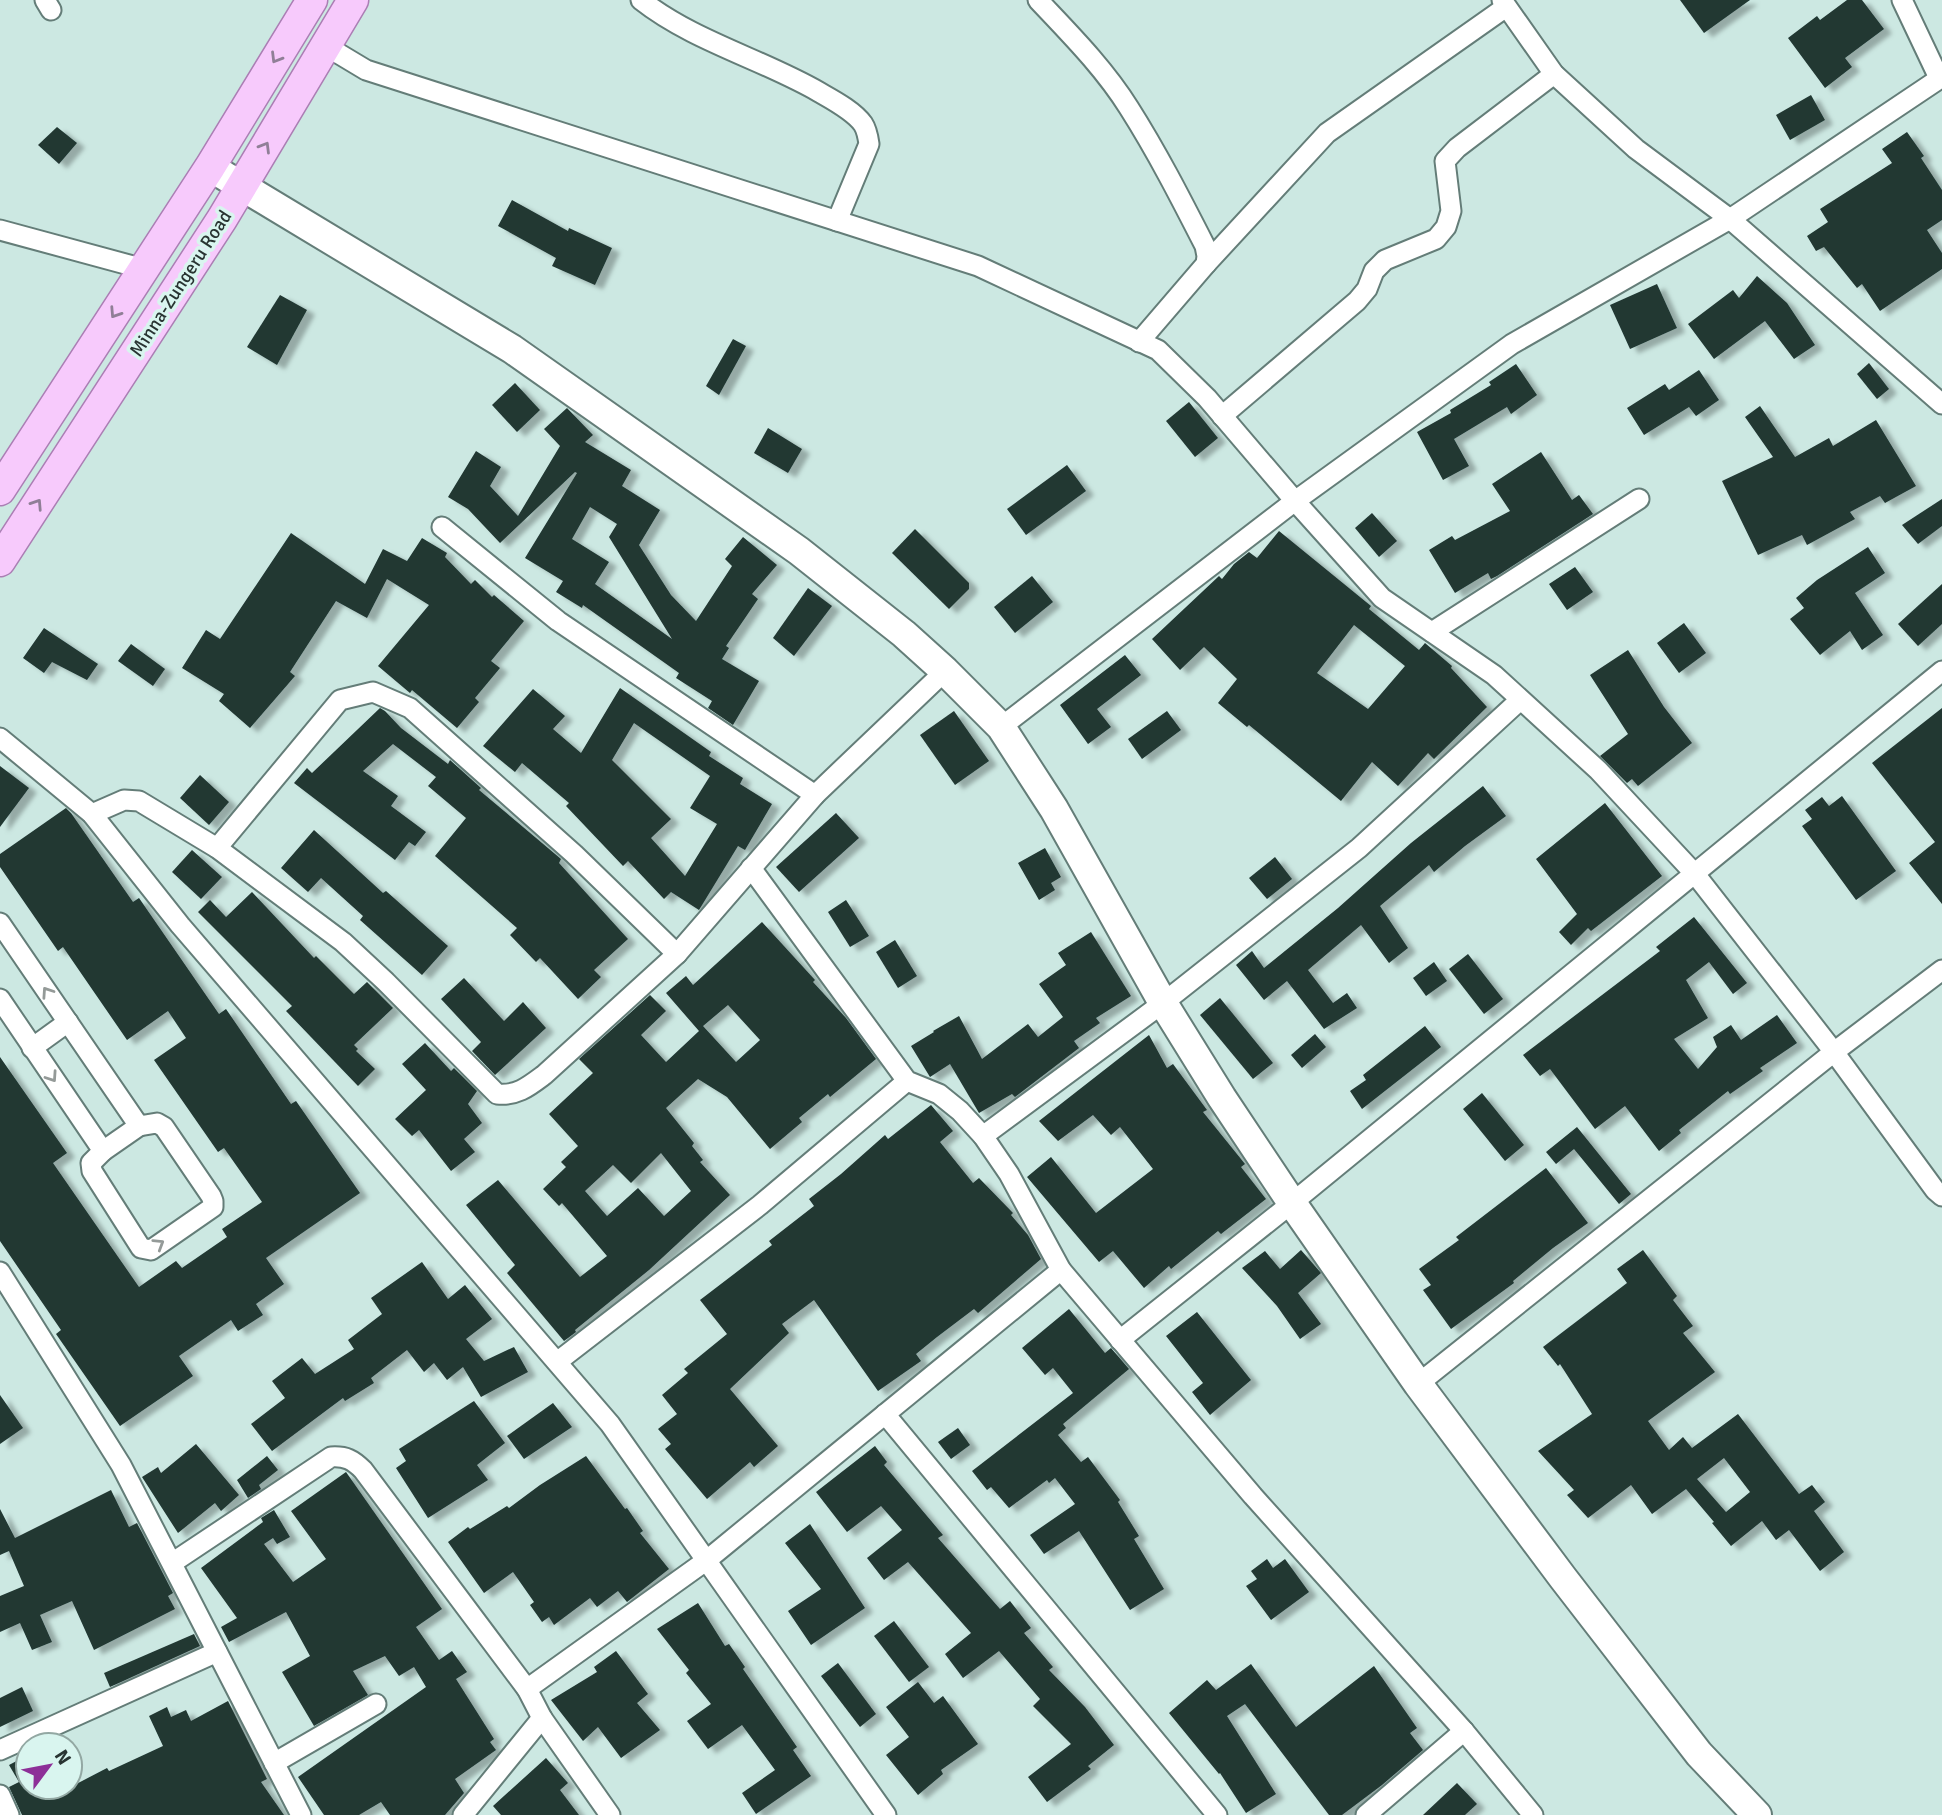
<svg xmlns="http://www.w3.org/2000/svg" width="1942" height="1815" font-family="Signika,sans-serif">
<style>
.building{fill:#203733;fill-rule:evenodd;filter:url(#shadow)}
.lines{fill:none;stroke-linecap:round;stroke-linejoin:round}
.street-casing{stroke:#647d78;stroke-width:23}
.secondary-casing{stroke:#647d78;stroke-width:32}
.primary-casing{stroke:#ab7eb4;stroke-width:33}
.street{stroke:#fff;stroke-width:19}
.secondary{stroke:#fff;stroke-width:28}
.primary{stroke:#f7cafc;stroke-width:30}
.oneway{stroke:#907f97}
.oneway2{stroke:#949a98}
.labels{text-anchor:middle;stroke-width:7;stroke-linejoin:round;paint-order:stroke}
.street-label{font-size:19px;fill:#293432;stroke:#d9f5ef}
</style>
<defs>
<filter id="shadow"><feDropShadow dx="8" dy="4.5" stdDeviation="2" flood-color="#0004"/></filter>
</defs>
<rect width="100%" height="100%" fill="#cce8e2"/>
<g class="building">
<path d="M1680,0H1750L1704,33Z"/>
<path d="M1847,0H1862L1884,29L1845,58L1852,67L1825,88L1788,38L1817,16L1820,20Z"/>
<path d="M1811,95L1825,120L1790,140L1776,115Z"/>
<path d="M57,127L77,143L59,164L38,145Z"/>
<path d="M1907,132L1924,156L1921,158L1942,190V220L1927,230L1942,253V269L1880,311L1862,284L1857,288L1824,247L1816,251L1807,236L1828,222L1820,209L1892,163L1882,149Z"/>
<path d="M512,200L568,231L569,228L612,248L595,285L552,266L556,258L498,226Z"/>
<path d="M1757,276L1787,303L1815,345L1794,359L1765,321L1714,359L1688,324L1733,290L1739,298Z"/>
<path d="M1657,284L1677,328L1630,349L1610,305Z"/>
<path d="M280,295L307,310L277,365L247,347Z"/>
<path d="M733,339L746,346L719,395L706,386Z"/>
<path d="M1869,363L1889,389L1877,399L1857,374Z"/>
<path d="M1516,364L1537,395L1511,414L1507,407L1454,439L1469,466L1443,480L1417,432L1451,413L1450,410L1491,385L1489,382Z"/>
<path d="M1699,370L1719,400L1696,416L1689,407L1644,435L1627,408L1665,384L1669,390Z"/>
<path d="M515,383L540,410L517,432L492,405Z"/>
<path d="M1189,402L1218,438L1195,457L1166,421Z"/>
<path d="M1760,406L1795,457L1829,438L1833,446L1876,420L1916,486L1885,503L1880,496L1850,512L1855,519L1807,545L1802,535L1758,555L1722,481L1773,457L1745,417Z"/>
<path d="M567,408L593,435L585,442L631,470L622,486L660,510L639,545L671,595L696,621L732,566L725,559L743,537L777,565L752,594L758,599L726,646L729,648L722,659L759,681L733,725L708,708L712,701L676,678L679,673L583,605L582,608L556,592L563,581L525,558L577,473L575,472L500,543L468,509L448,497L476,451L501,467L490,486L518,516L560,446L544,429ZM590,507L617,524L609,537L672,639L595,584L609,562L572,539Z"/>
<path d="M768,428L802,449L788,473L754,453Z"/>
<path d="M1541,452L1572,500L1579,495L1593,514L1497,576L1491,579L1488,573L1455,593L1429,550L1452,536L1455,540L1510,511L1492,484Z"/>
<path d="M1067,465L1086,491L1026,535L1007,509Z"/>
<path d="M1942,499V526L1918,544L1902,525Z"/>
<path d="M1372,513L1397,541L1379,557L1355,528Z"/>
<path d="M915,529L969,583V589L949,609L892,553Z"/>
<path d="M1279,531L1371,606L1369,609L1419,650L1425,643L1452,666L1451,668L1487,707L1434,759L1428,753L1398,786L1372,762L1341,801L1249,725L1247,727L1218,703L1237,679L1204,647L1180,670L1152,639L1219,576L1222,579L1234,564L1249,552L1257,558ZM1354,625L1405,666L1368,709L1317,673Z"/>
<path d="M291,533L365,584L383,549L407,561L422,538L447,553L445,557L471,584L475,580L492,597L494,595L524,621L491,661L500,668L475,698L479,702L457,728L412,690L410,693L378,666L429,605L387,579L367,618L336,601L290,672L295,676L250,728L219,701L224,694L182,668L206,630L220,639Z"/>
<path d="M1868,547L1885,573L1855,593L1883,635L1862,650L1850,631L1820,655L1790,619L1804,608L1796,598L1817,580Z"/>
<path d="M1575,567L1593,592L1567,610L1549,584Z"/>
<path d="M1032,576L1053,602L1015,633L994,607Z"/>
<path d="M1942,584V624L1918,646L1898,624Z"/>
<path d="M808,588L832,606L794,656L773,638Z"/>
<path d="M1684,623L1706,653L1679,673L1657,643Z"/>
<path d="M44,628L98,664L87,680L52,662L44,673L23,658Z"/>
<path d="M131,644L165,669L153,686L118,661Z"/>
<path d="M1628,650L1664,707L1692,743L1638,786L1632,779L1627,783L1600,756L1628,734L1590,675Z"/>
<path d="M1125,655L1141,675L1097,709L1111,727L1088,744L1060,705Z"/>
<path d="M620,688L711,752L709,756L743,778L740,784L772,804L745,850L738,846L699,910L671,892L664,899L628,861L623,866L566,806L569,803L522,763L515,772L483,746L533,689L565,716L553,729L581,753ZM634,723L710,776L690,808L717,824L685,876L651,838L671,819L612,760Z"/>
<path d="M380,708L385,711L401,728L448,764L450,760L481,788L479,790L561,859L559,863L628,939L594,970L601,977L578,999L540,958L536,962L510,935L517,928L435,856L466,818L428,786L436,777L393,744L363,771L398,796L391,806L426,832L415,846L409,842L395,860L294,783L307,768L312,773Z"/>
<path d="M1942,708V904L1909,863L1935,842L1872,763Z"/>
<path d="M954,711L989,761L955,785L920,735Z"/>
<path d="M1167,711L1181,730L1142,759L1128,739Z"/>
<path d="M0,766L29,788L0,827Z"/>
<path d="M200,775L229,802L209,825L180,798Z"/>
<path d="M1483,786L1506,816L1465,846L1434,872L1429,865L1380,906L1408,948L1389,963L1361,925L1308,970L1333,1003L1347,993L1357,1008L1324,1029L1287,981L1264,1000L1236,965L1252,951L1264,968L1338,908L1411,843Z"/>
<path d="M1842,796L1896,871L1856,900L1802,826L1812,819L1805,810L1822,797L1829,806Z"/>
<path d="M1605,803L1662,876L1591,931L1588,928L1571,945L1559,932L1577,914L1536,859Z"/>
<path d="M66,808L71,813L133,902L139,898L219,1014L226,1009L291,1104L296,1101L360,1193L266,1258L284,1284L256,1304L263,1315L238,1331L231,1320L179,1356L193,1376L120,1426L56,1334L61,1330L0,1241V1057L67,1153L53,1163L139,1287L176,1261L182,1268L227,1237L222,1229L262,1202L224,1148L218,1152L154,1060L186,1038L168,1011L127,1040L63,947L58,951L0,867V854Z"/>
<path d="M836,813L859,838L799,892L776,867Z"/>
<path d="M314,830L383,893L386,891L448,946L422,975L360,920L363,916L321,878L308,892L281,868Z"/>
<path d="M1045,848L1061,877L1051,883L1055,890L1039,900L1018,863Z"/>
<path d="M192,850L222,877L201,899L172,872Z"/>
<path d="M1275,857L1292,879L1267,899L1249,878Z"/>
<path d="M252,892L314,958L316,956L354,994L367,982L393,1008L354,1045L358,1049L356,1051L375,1069L358,1086L286,1011L292,1006L198,912L210,900L226,917Z"/>
<path d="M846,900L869,936L850,947L828,912Z"/>
<path d="M1694,917L1747,983L1733,994L1709,962L1686,980L1708,1018L1674,1039L1698,1069L1717,1047L1713,1037L1731,1025L1741,1040L1777,1015L1797,1043L1760,1068L1763,1071L1730,1094L1728,1091L1679,1130L1681,1133L1659,1151L1625,1106L1595,1129L1550,1069L1540,1076L1523,1055L1660,951L1656,947Z"/>
<path d="M762,922L815,980L813,982L846,1018L876,1059L830,1097L828,1094L799,1118L802,1122L770,1149L727,1097L698,1079L666,1108L694,1143L692,1146L703,1160L700,1162L730,1195L649,1270L575,1330L576,1332L564,1341L507,1273L515,1265L466,1205L498,1180L580,1277L607,1256L562,1203L559,1206L543,1189L566,1167L561,1162L578,1146L549,1114L593,1073L579,1059L650,995L666,1011L641,1035L666,1062L699,1031L666,993L686,976L693,985ZM728,1005L760,1040L736,1062L703,1026ZM661,1153L691,1191L664,1216L638,1188L607,1216L585,1191L613,1165L631,1183Z"/>
<path d="M1091,932L1131,996L1096,1018L1100,1023L1074,1041L1079,1048L1015,1097L1012,1094L979,1113L950,1064L930,1077L911,1046L934,1032L933,1031L959,1016L982,1059L1028,1024L1038,1037L1063,1017L1039,984L1066,965L1058,953Z"/>
<path d="M895,940L917,976L898,988L876,952Z"/>
<path d="M1468,954L1503,999L1484,1014L1449,969Z"/>
<path d="M1434,962L1447,981L1426,996L1413,978Z"/>
<path d="M464,978L504,1021L523,1002L546,1028L495,1075L472,1051L481,1042L441,999Z"/>
<path d="M1220,998L1273,1063L1253,1079L1200,1015Z"/>
<path d="M1425,1026L1441,1047L1362,1109L1350,1091L1366,1080L1363,1075Z"/>
<path d="M1315,1034L1326,1047L1302,1068L1291,1055Z"/>
<path d="M1149,1035L1167,1068L1173,1064L1207,1110L1203,1112L1245,1164L1241,1167L1266,1199L1221,1234L1218,1231L1171,1269L1169,1266L1144,1288L1113,1251L1099,1262L1027,1177L1051,1157L1096,1213L1153,1169L1120,1127L1111,1135L1093,1115L1058,1141L1039,1121Z"/>
<path d="M425,1043L451,1071L454,1068L477,1091L468,1104L482,1123L464,1139L475,1152L451,1171L419,1130L412,1136L395,1119L426,1090L402,1064Z"/>
<path d="M1482,1093L1524,1145L1505,1161L1463,1109Z"/>
<path d="M931,1105L953,1131L940,1142L973,1183L979,1178L1013,1213L1011,1215L1028,1235L1041,1259L978,1313L974,1309L937,1337L916,1354L921,1361L878,1391L814,1300L782,1324L789,1333L730,1389L778,1446L754,1467L750,1462L707,1499L665,1449L671,1444L658,1429L677,1414L662,1395L688,1373L684,1369L727,1334L700,1300L772,1245L769,1241L814,1206L809,1199L841,1174L885,1135L888,1139Z"/>
<path d="M1577,1127L1631,1194L1619,1204L1574,1149L1556,1164L1546,1152Z"/>
<path d="M1546,1168L1588,1223L1553,1248L1513,1281L1514,1283L1451,1329L1423,1290L1431,1285L1419,1269L1459,1240L1456,1237Z"/>
<path d="M1301,1250L1321,1273L1298,1293L1321,1324L1300,1339L1277,1306L1242,1268L1265,1251L1280,1269Z"/>
<path d="M1643,1250L1677,1296L1673,1300L1693,1326L1683,1333L1715,1372L1648,1421L1669,1450L1683,1437L1692,1448L1738,1414L1799,1494L1812,1485L1825,1502L1814,1511L1844,1552L1820,1571L1789,1530L1776,1540L1762,1521L1731,1546L1712,1523L1714,1522L1686,1489L1652,1514L1631,1485L1588,1518L1567,1495L1574,1490L1538,1451L1592,1414L1560,1364L1558,1366L1543,1347L1627,1283L1617,1269ZM1724,1458L1750,1492L1726,1512L1697,1479Z"/>
<path d="M422,1262L448,1299L465,1285L492,1319L466,1339L484,1361L514,1347L528,1372L481,1397L463,1367L447,1380L434,1363L424,1372L407,1350L371,1378L374,1383L345,1401L343,1398L272,1451L251,1424L285,1398L272,1381L302,1358L315,1374L354,1349L348,1340L382,1314L371,1298Z"/>
<path d="M1069,1309L1105,1353L1111,1348L1129,1369L1063,1424L1066,1428L1058,1435L1081,1462L1088,1457L1120,1500L1118,1502L1139,1536L1134,1539L1164,1589L1130,1610L1079,1531L1044,1554L1030,1535L1075,1504L1055,1478L1049,1483L1047,1480L1009,1508L991,1487L987,1490L972,1471L1073,1393L1053,1368L1045,1375L1022,1348Z"/>
<path d="M1197,1312L1251,1380L1210,1415L1192,1392L1203,1383L1166,1336Z"/>
<path d="M0,1395L23,1428L0,1444Z"/>
<path d="M474,1401L505,1443L477,1465L488,1480L428,1518L396,1468L406,1461L399,1449Z"/>
<path d="M553,1403L572,1427L524,1459L507,1436Z"/>
<path d="M958,1428L970,1445L951,1459L938,1442Z"/>
<path d="M196,1444L239,1495L221,1511L215,1503L178,1533L142,1477L158,1467L161,1473Z"/>
<path d="M875,1446L887,1462L884,1465L943,1535L938,1538L1000,1609L1010,1601L1031,1628L1024,1633L1053,1667L1049,1670L1085,1707L1114,1745L1088,1766L1091,1769L1047,1802L1028,1777L1071,1744L1033,1706L1040,1699L999,1651L963,1678L945,1654L971,1633L908,1562L884,1580L867,1558L902,1530L881,1506L847,1532L816,1492Z"/>
<path d="M267,1456L278,1470L259,1485L261,1489L248,1498L237,1480Z"/>
<path d="M586,1456L625,1509L627,1508L643,1531L640,1533L669,1569L627,1602L618,1591L597,1607L590,1598L554,1625L549,1617L542,1622L530,1605L534,1602L513,1572L484,1593L448,1542L468,1527L470,1529L507,1506L509,1508L540,1485Z"/>
<path d="M346,1472L442,1609L416,1627L439,1660L452,1651L467,1672L456,1679L494,1739L490,1742L496,1750L455,1779L464,1793L445,1815H390L381,1802L359,1815H324L298,1777L426,1687L414,1667L399,1676L385,1656L353,1671L368,1695L314,1726L282,1672L310,1656L286,1612L229,1642L221,1627L237,1618L201,1568L263,1522L261,1518L274,1510L290,1537L277,1544L273,1538L264,1544L293,1582L326,1559L291,1511Z"/>
<path d="M111,1490L129,1527L137,1523L173,1593L168,1596L175,1609L94,1650L72,1601L40,1615L52,1642L32,1650L20,1623L0,1632V1596L24,1586L9,1551L0,1555V1509L15,1538Z"/>
<path d="M810,1524L865,1608L811,1645L788,1611L821,1589L785,1543Z"/>
<path d="M1267,1559L1273,1568L1285,1559L1309,1592L1271,1620L1246,1586L1257,1579L1251,1571Z"/>
<path d="M698,1603L725,1646L729,1644L745,1667L743,1669L797,1747L793,1750L811,1776L756,1814L742,1793L775,1770L742,1725L708,1749L687,1721L711,1704L686,1673L689,1670L657,1629Z"/>
<path d="M894,1621L929,1667L909,1682L874,1636Z"/>
<path d="M194,1634L200,1646L110,1687L104,1673Z"/>
<path d="M616,1651L648,1694L637,1703L660,1730L621,1758L598,1727L583,1741L551,1700L597,1672L594,1667Z"/>
<path d="M838,1663L876,1714L860,1727L821,1676Z"/>
<path d="M1251,1664L1296,1727L1374,1666L1417,1728L1410,1733L1423,1750L1382,1785L1342,1815H1329L1245,1704L1227,1716L1276,1794L1246,1813L1220,1773L1219,1774L1169,1713L1207,1680L1216,1690Z"/>
<path d="M918,1682L934,1703L943,1696L978,1744L941,1770L943,1774L918,1795L886,1755L909,1737L886,1707Z"/>
<path d="M22,1687L33,1711L0,1727V1698Z"/>
<path d="M228,1701L267,1779L261,1782L284,1815H22L9,1787L19,1782L9,1765L28,1755V1787H55L59,1793L107,1768L109,1771L163,1746L149,1716L167,1707L171,1717L186,1710L191,1721Z"/>
<path d="M546,1758L568,1783L560,1790L579,1815H501L493,1806Z"/>
<path d="M1457,1783L1477,1804L1465,1815H1423Z"/>
</g>
<g class="lines">
<g class="street-casing">
<g id="street">
<path d="M45,0L51,10"/>
<path d="M641,0C693,41 762,59 819,92C833,100 854,111 863,124C867,130 868,137 869,144L837,221"/>
<path d="M1038,0C1070,34 1104,68 1129,108C1157,152 1181,199 1205,246L1207,256L1206,264L1139,342"/>
<path d="M1502,0L1554,74L1636,149L1730,219L1942,404"/>
<path d="M1902,0L1939,78"/>
<path d="M326,46L366,70L978,266L1158,350L1207,398L1295,501L1382,598L1494,675L1598,770L1695,874L1834,1052L1935,1190L1942,1196"/>
<path d="M0,230L144,269"/>
<path d="M1206,264L1327,133L1506,7"/>
<path d="M1222,416L1357,301L1367,289L1374,271L1385,260L1436,239L1446,227L1451,211L1445,161L1457,148L1554,74"/>
<path d="M442,527L558,621L815,795"/>
<path d="M1432,632L1639,499"/>
<path d="M1001,727L1295,501L1512,344L1730,219L1942,77"/>
<path d="M0,738L92,814L180,925L610,1424L886,1815"/>
<path d="M92,814L124,800L139,801L217,848L343,942L386,982L497,1094C517,1096 528,1087 544,1075L677,954L815,795L945,671"/>
<path d="M217,848L340,700L373,692L410,708L574,854L677,954"/>
<path d="M751,868L907,1081L939,1094L960,1111L983,1136L1009,1174L1061,1270L1253,1496L1464,1731L1533,1815"/>
<path d="M0,923L139,1126L157,1123L164,1127L211,1196L213,1201V1207L151,1250L141,1248L92,1171L91,1163L103,1151L0,999"/>
<path d="M32,1048L68,1022"/>
<path d="M983,1136L1163,1003L1359,848L1520,700"/>
<path d="M103,1151L139,1126"/>
<path d="M0,1272L121,1465L301,1815"/>
<path d="M1120,1340L1292,1203L1942,671"/>
<path d="M557,1362L760,1205L907,1081"/>
<path d="M1418,1384L1834,1052L1942,970"/>
<path d="M885,1414L1217,1815"/>
<path d="M172,1563L331,1457C346,1456 353,1460 363,1470L527,1689L542,1718L610,1815"/>
<path d="M527,1689L707,1560L1061,1270"/>
<path d="M0,1750L217,1652"/>
<path d="M274,1763L376,1704"/>
<path d="M0,1795L9,1815"/>
<path d="M463,1815L542,1718"/>
<path d="M1366,1815L1464,1731"/>
</g>
</g>
<g class="secondary-casing">
<path id="secondary" d="M210,167L512,349L799,551L904,634L945,671L1001,727L1054,809L1163,1003L1222,1098L1292,1203L1418,1384L1563,1578L1699,1754L1757,1815"/>
</g>
<g class="primary-casing">
<g id="primary">
<path d="M0,490L210,167L312,0"/>
<path d="M0,561L222,219L353,0"/>
</g>
</g>
<use href="#street" class="street"/>
<use href="#secondary" class="secondary"/>
<use href="#primary" class="primary"/>
</g>
<defs><path id="oneway-chevron" d="M-2-3.5L2.5 0L-2 3.5" fill="none" stroke-width="1.6" stroke-linecap="round" stroke-linejoin="round" transform="scale(1.75)"/></defs>
<g class="oneway">
<use href="#oneway-chevron" transform="translate(276 58) rotate(121)"/>
<use href="#oneway-chevron" transform="translate(265 147) rotate(-59)"/>
<use href="#oneway-chevron" transform="translate(115 313) rotate(123)"/>
<use href="#oneway-chevron" transform="translate(37 504) rotate(-57)"/>
</g>
<g class="oneway2">
<use href="#oneway-chevron" transform="translate(47 992) rotate(-124)"/>
<use href="#oneway-chevron" transform="translate(52 1077) rotate(56)"/>
<use href="#oneway-chevron" transform="translate(159 1244) rotate(-32)"/>
</g>
<g class="labels">
<g class="street-label">
<text transform="translate(180 283) rotate(-57)" y="7">Minna-Zungeru Road</text>
</g>
</g>
<g transform="translate(49 1766) rotate(58)"><circle r="33" fill="#d9f5ef" stroke="#93a8a3" stroke-width="2"/>
<path d="M0-5L12 26L0 18L-12 26Z" fill="#8d2f98"/>
<text y="-10" font-size="19" font-weight="bold" text-anchor="middle" fill="#293432">N</text>
</g>
</svg>
